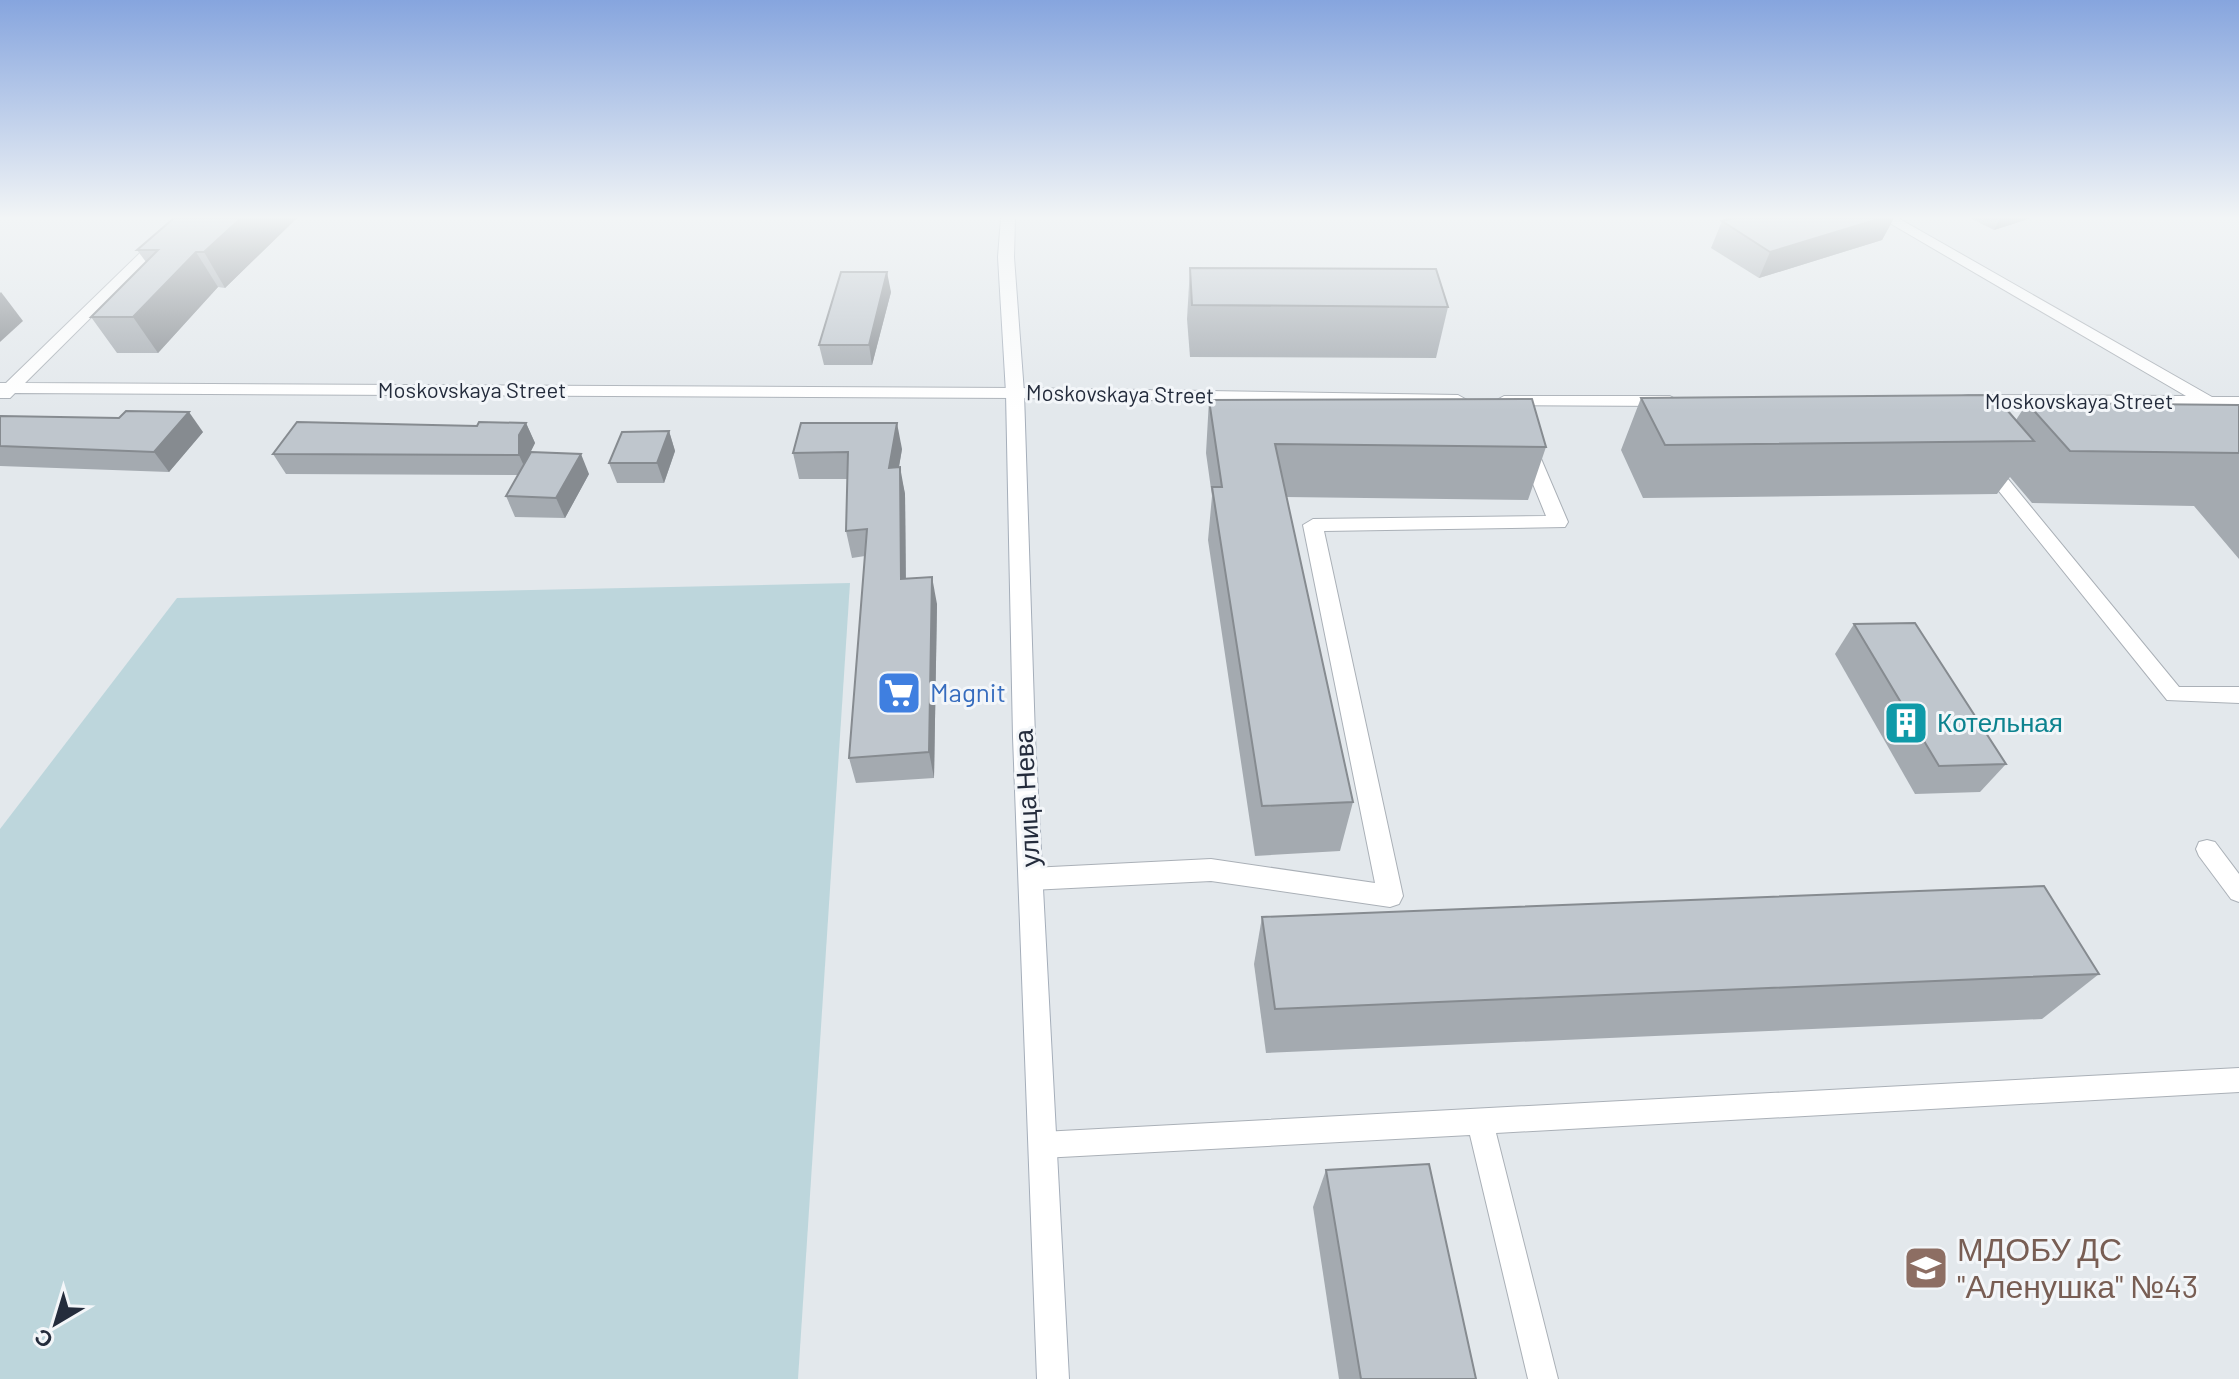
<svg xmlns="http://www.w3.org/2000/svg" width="2239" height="1379" font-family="Barlow,sans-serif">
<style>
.green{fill:#bdd6dc}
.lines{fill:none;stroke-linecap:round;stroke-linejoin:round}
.service-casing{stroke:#aab0b7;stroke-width:2}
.minor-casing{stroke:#aab0b7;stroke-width:2}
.secondary-casing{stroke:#a5aeba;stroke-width:2}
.service{fill:#fff;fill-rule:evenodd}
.minor{fill:#fff;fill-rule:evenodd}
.secondary{fill:#fff;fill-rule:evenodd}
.wall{fill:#a4aab0}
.shaded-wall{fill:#868b90}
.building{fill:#bfc6cd;stroke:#868b90;stroke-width:2}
.labels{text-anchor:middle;stroke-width:6;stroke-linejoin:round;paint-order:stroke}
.far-street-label{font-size:22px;fill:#242c3c;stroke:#f3f6f9}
.shop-label{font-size:26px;fill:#366cbe;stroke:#f3f6f9;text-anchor:start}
.culture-label{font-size:26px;fill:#0d838f;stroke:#f3f6f9;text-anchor:start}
.street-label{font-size:26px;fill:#242c3c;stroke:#f3f6f9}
.near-education-label{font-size:32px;fill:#785e54;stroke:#f3f6f9;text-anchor:start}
</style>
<rect width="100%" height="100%" fill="#e3e8ec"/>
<path class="green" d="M850,583L798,1379H0V829L177,598Z"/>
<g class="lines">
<g class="service-casing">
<g id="service">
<path d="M1988,461L1994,462L2179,687H2239V703L2167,700L1982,470L1980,466L1982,462Z"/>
<path d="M2207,840L2215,842L2239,874V902L2231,899L2199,856L2196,849L2199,842Z"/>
<path d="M2239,1068V1092L1496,1133L1558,1379H1528L1470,1135L1042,1158L1033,1154L1029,1145L1033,1136L1042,1132Z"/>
</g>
</g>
<g class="minor-casing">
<g id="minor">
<path d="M176,218H191L25,383L1015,388L1458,395L1467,400L1458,405L1015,398L15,393L10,398H0V383H6Z"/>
<path d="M1881,218H1898L2212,397H2239V407H2226L2239,416V430L2204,407L1962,404L1959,400L1962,396L1968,395L2186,396Z"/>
<path d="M1504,396H1670L1679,401L1670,406L1498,405L1495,401Z"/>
<path d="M1527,441L1536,447L1568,522L1565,527L1324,531L1403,896L1399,904L1390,907L1211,881L1031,890L1022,887L1019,879L1022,871L1031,868L1211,859L1375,883L1303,525L1313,519L1546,516L1518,447Z"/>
</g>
</g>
<g class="secondary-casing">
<path id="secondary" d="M1001,218H1015L1014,257L1024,393L1035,737L1069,1379H1037L1013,737L1006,393L998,257Z"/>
</g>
<use href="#service" class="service"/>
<use href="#minor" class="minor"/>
<use href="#secondary" class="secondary"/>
</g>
<g class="wall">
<path d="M297,218L225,288L218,287L158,353H117L91,317L146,262L137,250Z"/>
<path d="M1734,218H1894L1882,240L1759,278L1711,248L1722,221Z"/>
<path d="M1970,218H2031L1994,230Z"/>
<path d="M1190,268L1448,307L1436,358L1190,357L1187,319Z"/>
<path d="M891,292L872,365H824L819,345Z"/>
<path d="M1641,398L2016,420L2027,403L2239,405V559L2194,506L2032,503L2010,477L1997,494L1643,498L1621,450Z"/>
<path d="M1209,400L1546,447L1528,500L1286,497L1353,802L1340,851L1255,856L1208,540L1212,496L1206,453Z"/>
<path d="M0,416L119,418L203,432L169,472L0,466Z"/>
<path d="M526,423L535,443L528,457L589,474L565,518L515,517L506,496L518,475L286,474L273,454L477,426Z"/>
<path d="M669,431L675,451L664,483H617L609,463Z"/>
<path d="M902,449L899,467L905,494L906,579L937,604L934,778L856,783L849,758L865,556L852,558L846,531L848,479H799L793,453Z"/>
<path d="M1854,624L2006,764L1980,792L1915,794L1835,654Z"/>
<path d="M1262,917L2099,974L2042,1019L1266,1053L1254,964Z"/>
<path d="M1326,1170L1476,1379H1339L1313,1207Z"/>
</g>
<g class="shaded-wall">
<path d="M241,218H297L225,288L204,252Z"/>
<path d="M1882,218H1894L1882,240L1759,278L1770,252Z"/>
<path d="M2001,218H2031L1994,230Z"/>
<path d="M196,252L218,287L158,353L133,317Z"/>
<path d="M887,272L891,292L872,365L869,345Z"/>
<path d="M1,292L23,321L0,342V293Z"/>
<path d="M189,412L203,432L169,472L154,452Z"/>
<path d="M526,423L535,443L529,455L528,475L519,455V435Z"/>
<path d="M897,423L902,449L894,495L889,468Z"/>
<path d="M669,431L675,451L664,483L657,463Z"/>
<path d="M581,454L589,474L565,518L556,498Z"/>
<path d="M900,467L905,494L906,606L901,579Z"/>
<path d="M932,577L937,604L934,778L929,752Z"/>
</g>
<g class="building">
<path d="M174,218H241L204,252H196L133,317H91L158,250H137Z"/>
<path d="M1734,218H1882L1770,252L1722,221Z"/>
<path d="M1190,268L1436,269L1448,307L1192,305Z"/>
<path d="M841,272H887L869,345H819Z"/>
<path d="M1994,395L2034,441L1665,445L1641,398Z"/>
<path d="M1532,399L1546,447L1275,444L1353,802L1262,806L1212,487H1222L1209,400Z"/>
<path d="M2027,403L2239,405V453L2070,451Z"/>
<path d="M126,411L189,412L154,452L0,446V416L119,418Z"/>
<path d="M297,422L477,426L479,422L526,423L519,435V455L273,454Z"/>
<path d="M801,423H897L889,468L900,467L901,579L932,577L929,752L849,758L867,529L846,531L848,452L793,453Z"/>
<path d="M669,431L657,463H609L622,432Z"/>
<path d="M531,452L581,454L556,498L506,496Z"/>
<path d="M1915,623L2006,764L1939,766L1854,624Z"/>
<path d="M2044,886L2099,974L1275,1009L1262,917Z"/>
<path d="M1429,1164L1476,1379H1361L1326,1170Z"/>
</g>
<linearGradient id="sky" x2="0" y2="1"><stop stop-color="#86a5de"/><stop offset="0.53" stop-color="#f2f5f6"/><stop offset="1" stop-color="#f2f5f6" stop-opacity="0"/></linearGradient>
<rect width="2239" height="411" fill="url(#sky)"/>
<defs>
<g id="supermarket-square" transform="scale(2.3)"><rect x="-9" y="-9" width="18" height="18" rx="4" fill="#3f7fe0" stroke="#f3f6f9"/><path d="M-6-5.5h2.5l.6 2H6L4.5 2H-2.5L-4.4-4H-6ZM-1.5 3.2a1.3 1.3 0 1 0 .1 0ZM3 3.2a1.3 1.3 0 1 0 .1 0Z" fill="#fff"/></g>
<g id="building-square" transform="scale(2.3)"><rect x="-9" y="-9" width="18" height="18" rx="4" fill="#0f9aa8" stroke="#f3f6f9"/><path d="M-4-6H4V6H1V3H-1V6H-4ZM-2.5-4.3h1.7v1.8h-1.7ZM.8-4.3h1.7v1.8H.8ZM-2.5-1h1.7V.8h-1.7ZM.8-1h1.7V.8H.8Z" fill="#fff"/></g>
<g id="school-square" transform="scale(2.3)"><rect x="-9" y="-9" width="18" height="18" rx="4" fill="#8d6e63" stroke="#f3f6f9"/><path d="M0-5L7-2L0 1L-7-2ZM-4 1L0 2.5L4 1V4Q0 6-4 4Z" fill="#fff"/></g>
</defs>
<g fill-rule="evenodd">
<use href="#supermarket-square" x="899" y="693"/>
<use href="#building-square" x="1906" y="723"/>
<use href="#school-square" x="1926" y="1268"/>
</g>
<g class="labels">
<g class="far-street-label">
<text x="472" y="398">Moskovskaya Street</text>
<text transform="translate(1120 394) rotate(1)" y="8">Moskovskaya Street</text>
<text x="2079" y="409">Moskovskaya Street</text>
</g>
<g class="shop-label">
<text x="930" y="702">Magnit</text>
</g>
<g class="culture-label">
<text x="1937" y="732">Котельная</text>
</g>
<g class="street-label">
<text transform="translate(1027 798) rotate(-93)" y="9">улица Нева</text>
</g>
<g class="near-education-label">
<text x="1957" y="1261">МДОБУ ДС<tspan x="1957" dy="37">"Аленушка" №43</tspan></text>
</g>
</g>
<g transform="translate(56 1323) rotate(218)" stroke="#f3f6f9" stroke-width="6" paint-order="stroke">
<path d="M0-6L14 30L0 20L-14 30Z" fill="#242c3c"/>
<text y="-12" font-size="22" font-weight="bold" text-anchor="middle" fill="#242c3c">С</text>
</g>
</svg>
